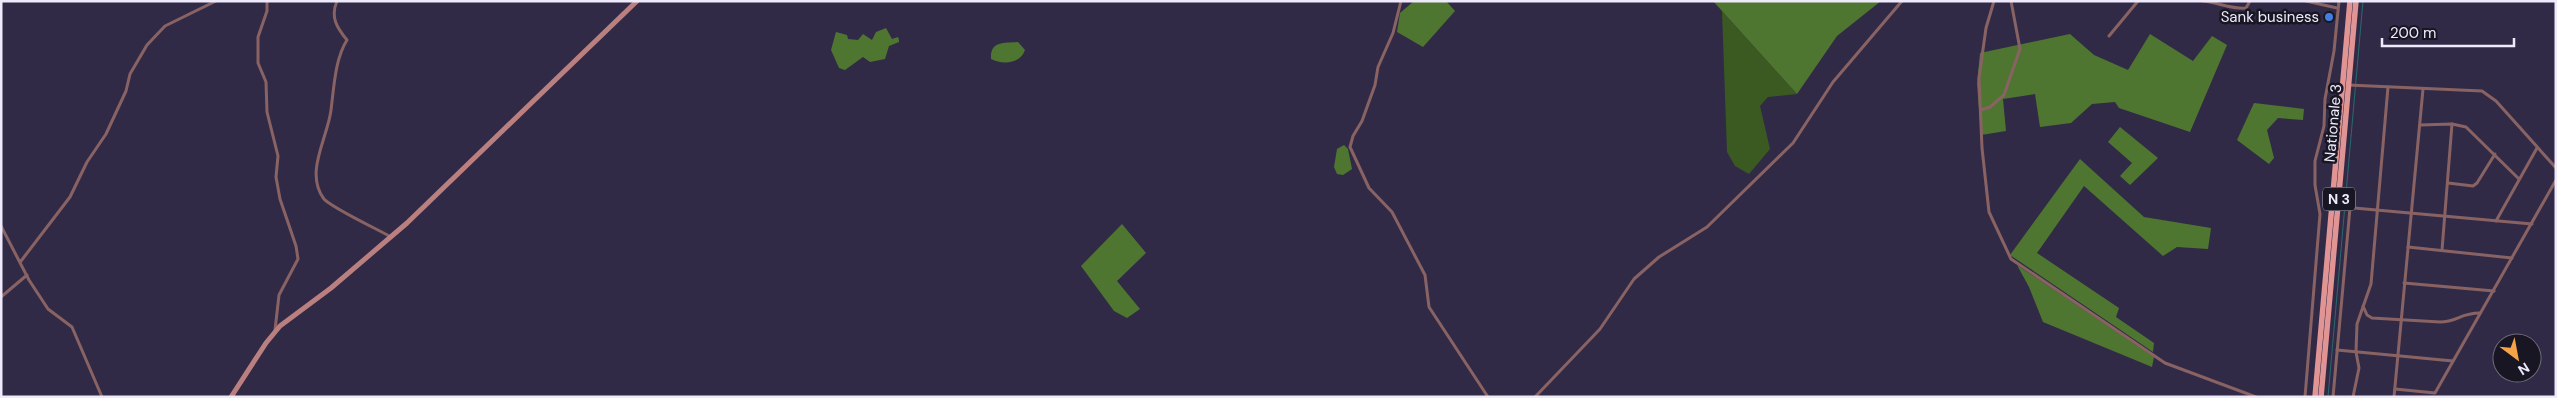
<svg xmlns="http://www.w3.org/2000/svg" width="2557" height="398" font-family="'DM Sans',sans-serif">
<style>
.green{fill:#3b5a22}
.forest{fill:#4f7630}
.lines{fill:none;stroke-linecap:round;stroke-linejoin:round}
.stream{stroke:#296a6f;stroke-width:1}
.street{stroke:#896363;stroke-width:3}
.secondary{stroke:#ba7f7f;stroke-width:5}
.primary{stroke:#e09494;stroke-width:5.5}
.shop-dot{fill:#3f7fe0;stroke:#181622;stroke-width:2}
.labels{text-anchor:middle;stroke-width:5;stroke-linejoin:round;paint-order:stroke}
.shield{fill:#181622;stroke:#aeaabb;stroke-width:1}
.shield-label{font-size:14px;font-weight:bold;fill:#eeeafc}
.poi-label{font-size:15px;fill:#eeeafc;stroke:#181622;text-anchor:end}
.street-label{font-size:15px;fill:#eeeafc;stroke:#181622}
</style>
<rect width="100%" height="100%" fill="#312a46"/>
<path class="green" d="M1722,11L1797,94L1768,97L1760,106L1770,149L1749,174L1735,166L1727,152Z"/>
<g class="forest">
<path d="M1414,1H1446L1455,11L1423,47L1397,32L1400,13Z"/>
<path d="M1713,1H1881L1837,36L1797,94Z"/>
<path d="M886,28L892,39L898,37L899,40V42L889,46L885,59L870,62L863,57L845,70L839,68L831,50L836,32L847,35L848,39L858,40L863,34L872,40L876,32Z"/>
<path d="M2070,34L2094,55L2128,70L2150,34L2193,61L2212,36L2227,45L2190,132L2119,108L2115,102L2092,104L2071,123L2040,127L2035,94L2003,99L2006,131L1981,135L1977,84L1980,53Z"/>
<path d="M1018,42L1025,50C1020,64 1003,65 991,59C990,41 1003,43 1018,42Z"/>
<path d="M2254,103L2304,109L2303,120L2278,118L2267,130L2274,158L2269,164L2237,140Z"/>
<path d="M2120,127L2158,158L2130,185L2120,176L2132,163L2108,142Z"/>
<path d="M1344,145L1348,149L1352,169L1343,175L1337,174L1334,167L1337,149Z"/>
<path d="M2080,159L2144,217L2211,228L2208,249L2177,247L2163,256L2084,186L2037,253L2119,308L2116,317L2154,343L2153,352L2010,255Z"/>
<path d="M1122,224L1146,253L1117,281L1140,309L1127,318L1114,311L1081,266Z"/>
<path d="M2017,265L2154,357L2152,367L2043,322L2029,287Z"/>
</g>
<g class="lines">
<path class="stream" d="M2328,397L2363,1"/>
<g class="street">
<path d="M267,1V11L258,37V63L266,82L267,112L278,156L276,177L280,199L296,246L298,259L279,295L275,330"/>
<path d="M337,1C330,17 337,28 347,40C335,59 334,87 331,110C328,137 304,173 324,199C332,208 377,229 391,237"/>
<path d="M1401,1L1393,33L1378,67L1375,85L1362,121L1353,136L1350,147L1369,188L1392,212L1425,275L1429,307L1488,397"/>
<path d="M1994,1L1986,28L1979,78L1982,148L1989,212L2011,259L2165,363L2256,397"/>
<path d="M2203,1C2215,2 2236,10 2246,8L2250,1"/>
<path d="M2306,1L2337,8"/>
<path d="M2109,36L2138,1"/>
<path d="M2348,85L2482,91L2496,101L2556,168"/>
<path d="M1981,110L1990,107L2004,95L2020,49L2011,1"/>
<path d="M2420,125L2452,124L2466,127L2519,179"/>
<path d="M2448,183L2473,186L2477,183L2495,154"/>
<path d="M2332,206L2532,224"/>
<path d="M2496,221L2537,148"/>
<path d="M1,226L29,280L48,309L72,327L102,397"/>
<path d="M2408,247L2512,258"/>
<path d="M2442,250L2452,124"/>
<path d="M21,261L70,197L87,162L106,134L126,91L130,74L147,45L165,26L216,1"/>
<path d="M2404,283L2494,291"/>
<path d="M1,297L27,275"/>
<path d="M2363,306L2367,315L2372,318L2440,322C2457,322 2460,313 2480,313"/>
<path d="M2337,350L2453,361"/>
<path d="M2395,389L2435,393L2556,180"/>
<path d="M1535,397L1600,329L1634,279L1659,257L1707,227L1793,143L1833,82L1902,1"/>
<path d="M2305,397L2320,214L2315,185V161L2324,126L2325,99L2334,51L2339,1"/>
<path d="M2333,397L2350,208"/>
<path d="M2353,397L2359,368L2356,352L2357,324L2371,284L2388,87"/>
<path d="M2394,397L2423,89"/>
</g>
<path class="secondary" d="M231,397L266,343L280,326L331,288L407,223L637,1"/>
<g class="primary">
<path d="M2315,397L2350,1"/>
<path d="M2321,397L2356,1"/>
</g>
</g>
<circle class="shop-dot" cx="2329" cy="17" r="5"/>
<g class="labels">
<rect class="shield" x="2323" y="187.5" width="32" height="23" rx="4"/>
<g class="shield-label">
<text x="2339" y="204">N 3</text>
</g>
<g class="poi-label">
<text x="2319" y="22">Sank business</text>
</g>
<g class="street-label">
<text transform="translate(2333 123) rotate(-85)" y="5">Nationale 3</text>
</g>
</g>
<rect width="2557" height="398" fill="none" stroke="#eeeafc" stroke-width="5"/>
<g transform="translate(2517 358) rotate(148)"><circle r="24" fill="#181622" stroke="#6e6b79"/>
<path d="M0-4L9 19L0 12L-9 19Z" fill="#f5a346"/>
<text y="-8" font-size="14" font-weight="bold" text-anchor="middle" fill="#eeeafc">N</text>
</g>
<path d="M2382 38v8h132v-8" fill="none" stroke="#eeeafc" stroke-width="2.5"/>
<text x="2390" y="38" font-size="15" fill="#eeeafc" stroke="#181622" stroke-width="4" paint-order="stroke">200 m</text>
</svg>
